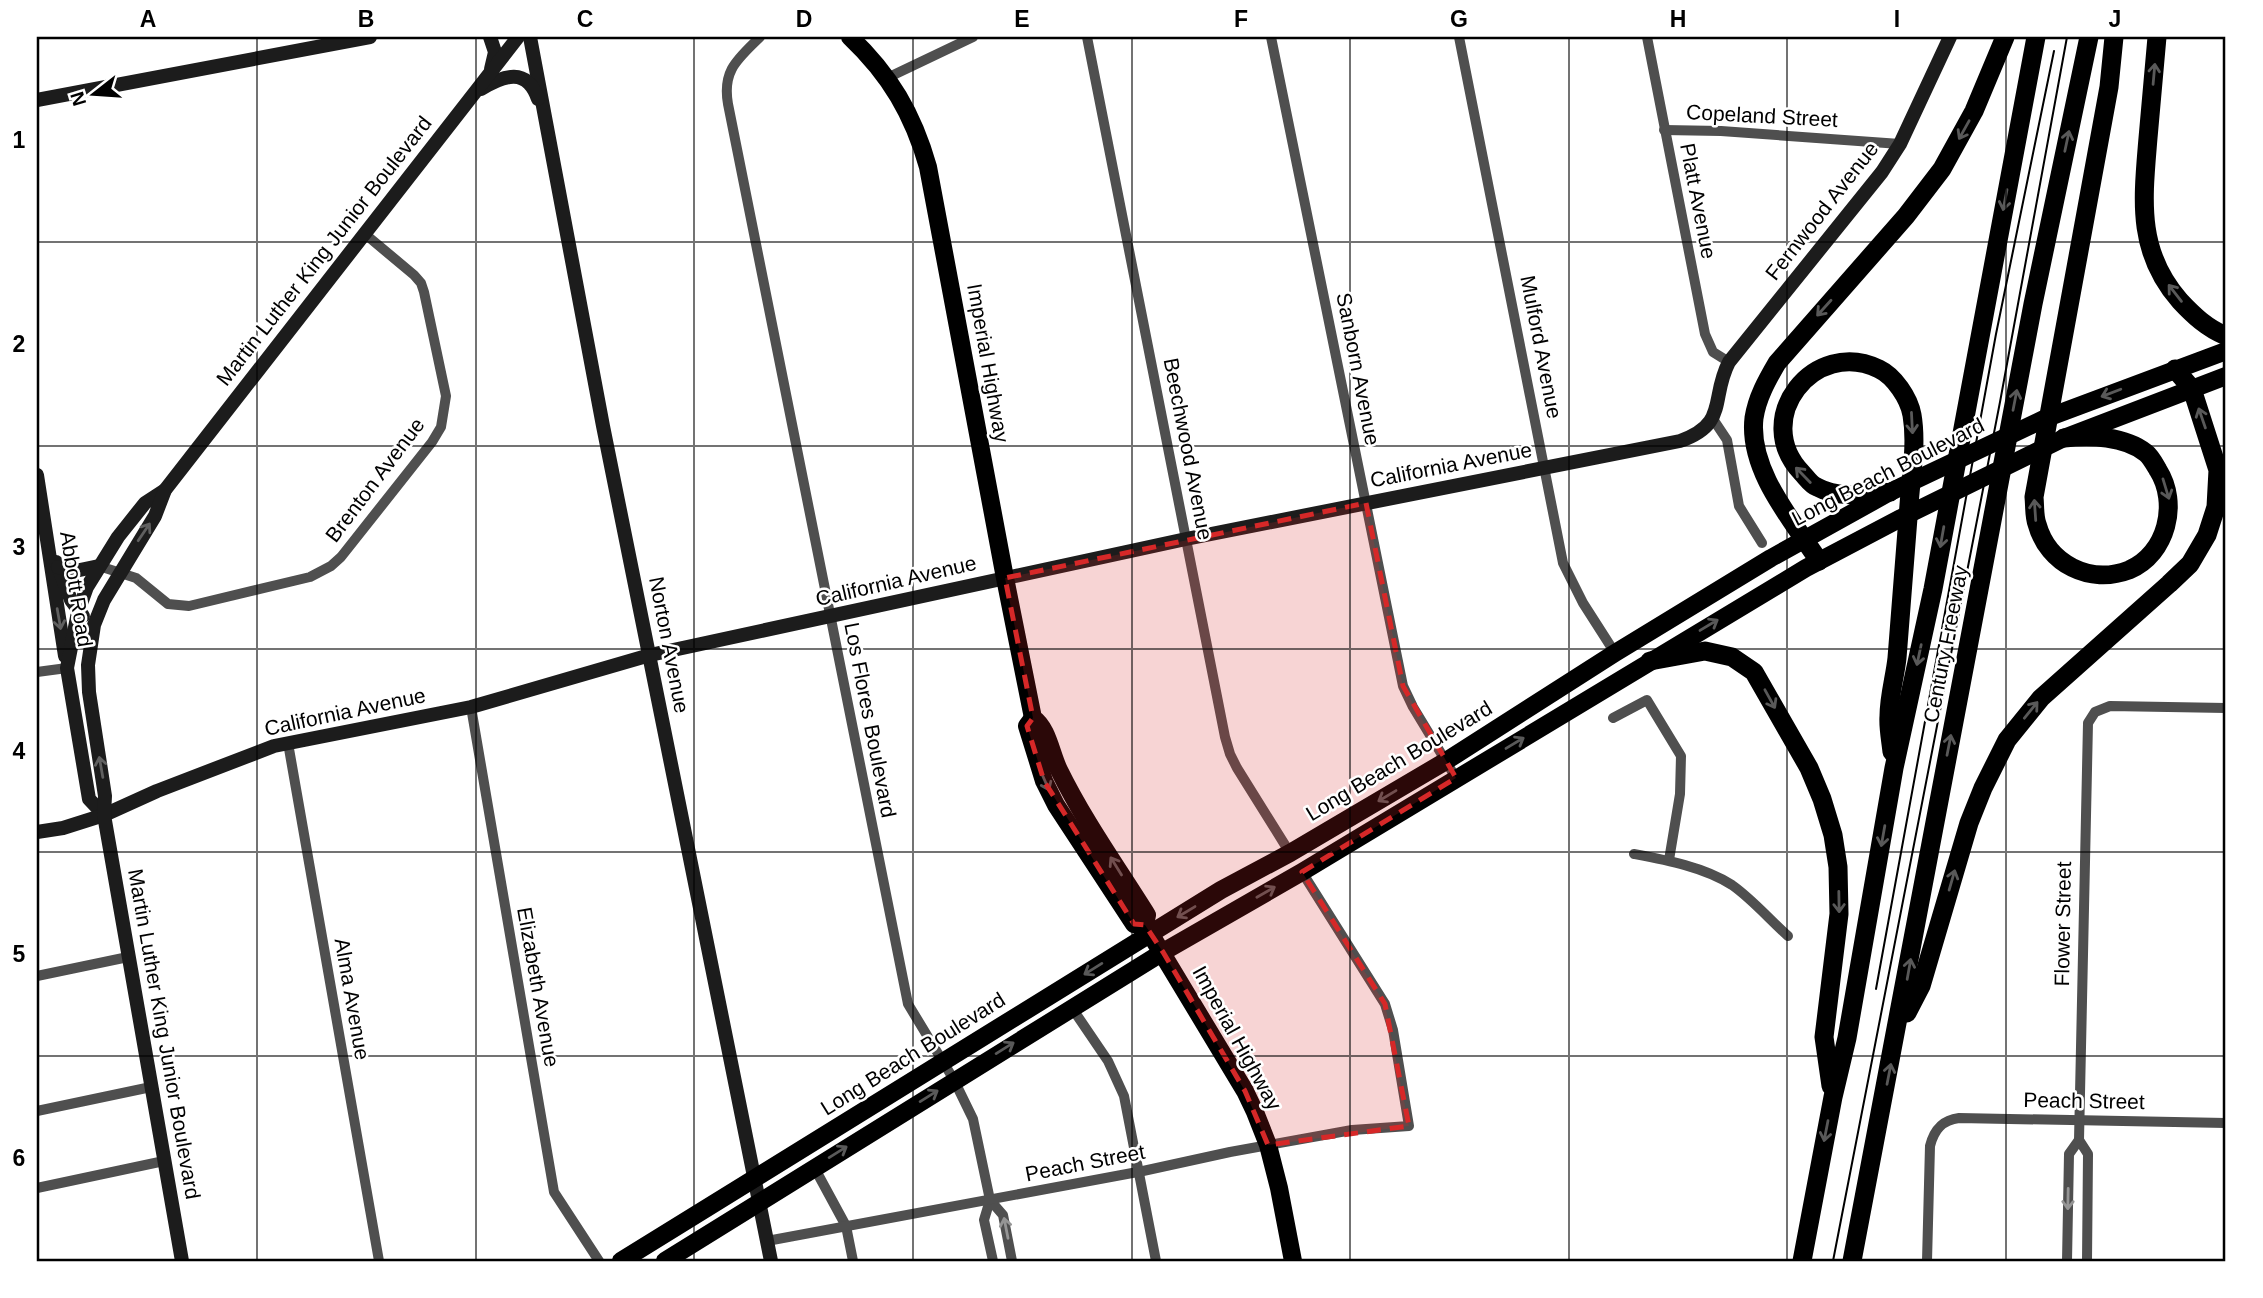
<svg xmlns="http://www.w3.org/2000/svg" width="2263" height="1298" font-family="Arial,sans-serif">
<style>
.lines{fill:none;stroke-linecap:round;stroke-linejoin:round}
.street{stroke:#4f4f4f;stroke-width:10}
.secondary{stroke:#1c1c1c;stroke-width:14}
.primary{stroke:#000;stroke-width:18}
.highway{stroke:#000;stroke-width:19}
.tram{stroke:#000;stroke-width:2}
.oneway{stroke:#595959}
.oneway2{stroke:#606060}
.oneway3{stroke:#959595}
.marked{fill:#d62828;fill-opacity:0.2;stroke:#d62828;stroke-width:5;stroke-dasharray:14 9;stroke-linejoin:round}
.grid{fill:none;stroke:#000;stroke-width:2;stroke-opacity:0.55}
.labels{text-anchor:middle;stroke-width:5;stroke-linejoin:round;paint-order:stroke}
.street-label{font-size:21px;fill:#000;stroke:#fff}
.neatline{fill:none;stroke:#000;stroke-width:2.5}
.grid-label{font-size:23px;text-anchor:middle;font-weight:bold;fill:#000}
</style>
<rect width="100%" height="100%" fill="#fff"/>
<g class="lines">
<g class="street">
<path d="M760,37C738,59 722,70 728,104L908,1004L954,1080L973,1119L990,1200L984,1220L993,1261"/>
<path d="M1087,37L1225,737L1230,754L1237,768L1290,853"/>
<path d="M1271,37L1403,686L1413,707L1456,778"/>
<path d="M1459,37L1563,563L1583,603L1615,653"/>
<path d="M1647,37L1705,334L1713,352L1729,362"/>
<path d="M887,78L973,37"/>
<path d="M1664,130L1721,131L1900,144"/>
<path d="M1713,419L1727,440L1739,506L1762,543"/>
<path d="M99,566L136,578L168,604L189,606L310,577L331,566L341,557L432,442L441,427L446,396L424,292L421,283L414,275L365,234"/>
<path d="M37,672L67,668"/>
<path d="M471,707L554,1192L599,1261"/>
<path d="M1613,718L1647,700L1681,756L1680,794L1669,860"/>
<path d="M288,743L379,1261"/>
<path d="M1634,854C1666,860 1704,867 1732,885C1752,899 1770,920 1788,936"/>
<path d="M37,976L128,957"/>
<path d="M1072,1008L1108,1061L1124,1096L1156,1261"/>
<path d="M37,1111L151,1087"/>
<path d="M2079,1140L2088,1154L2087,1261"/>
<path d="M814,1167L846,1226L853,1261"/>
<path d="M37,1188L164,1161"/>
<path d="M990,1200L1003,1215L1012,1261"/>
<path d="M767,1241L1143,1171L1230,1152L1352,1130L1409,1126L1393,1030L1385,1004L1302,872"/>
<path d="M1927,1261L1930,1146C1934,1130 1942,1120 1959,1118L2226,1123"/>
<path d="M2067,1261L2069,1154L2079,1140L2088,723L2095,712L2110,706L2226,708"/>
</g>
<g class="secondary">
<path d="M490,37L495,52L491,69"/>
<path d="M530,37L603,426L771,1261"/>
<path d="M481,89C504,75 527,67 538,99"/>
<path d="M37,100L370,37"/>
<path d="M37,475L65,656"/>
<path d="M56,562L71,600L83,616"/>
<path d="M58,567L75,571L99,566"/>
<path d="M104,815L89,799L67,668L78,612L87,587L118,537L145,503L165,490"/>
<path d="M37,832L63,828L104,815L157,791L274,746L471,707L650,655L1186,539L1680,441C1729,424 1710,398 1729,362L1882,172L1900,144L1950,37"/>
<path d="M182,1261L104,815L105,796L89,692L88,665L94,625L104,600L155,516L165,490L518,37"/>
</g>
<g class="primary">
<path d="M850,37C890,75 913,114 928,167L1005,578L1033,718C1048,728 1051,754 1059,770C1084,821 1117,867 1147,915L1145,925L1245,1091L1255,1112L1268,1145L1279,1188L1293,1261"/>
<path d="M1033,718L1027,726L1044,781L1056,805L1134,924L1145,925"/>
<path d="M621,1261L1221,890L1290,853L1446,761L1615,653L1771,558L1890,492L2044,419L2226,351"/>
<path d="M665,1261L1163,952L1302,872L1806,568L1901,518L2064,438L2226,376"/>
</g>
<g class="highway">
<path d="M2157,37C2154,71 2151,105 2148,138C2143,199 2136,251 2180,301C2194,316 2207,328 2226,336"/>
<path d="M2064,438C2090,435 2125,436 2146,453C2151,457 2155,465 2158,470C2179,503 2167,554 2129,570C2090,585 2048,564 2037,524C2034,516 2035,506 2034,497L2109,87L2114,37"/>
<path d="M1890,492C1865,494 1839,499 1817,487C1811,485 1806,477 1802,473C1750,419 1814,337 1879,369C1894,376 1909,398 1912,415C1917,444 1911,476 1909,505C1905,556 1901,607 1897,658C1895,677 1889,696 1889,716C1888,728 1891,741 1892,752"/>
<path d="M1819,561C1792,520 1748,470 1754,418C1757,398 1767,380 1777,363L1906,216L1942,169L1974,111L2005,37"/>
<path d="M1650,661L1705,651L1732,657L1754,672L1809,768L1822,799L1833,835L1838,867L1839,914L1824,1037L1831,1086"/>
<path d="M1907,1013L1921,986L1969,823L1983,788L2007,740L2041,698L2169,584L2190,564L2207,535L2216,507L2218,470L2192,389L2175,369"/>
<path d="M1802,1261L1833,1097L1847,1038L1894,768L1933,589L2036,37"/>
<path d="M1852,1261L2033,304L2089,37"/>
</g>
<g class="tram">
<path d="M1876,989L1996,334L2054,51"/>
<path d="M1833,1261L2000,402L2067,37"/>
</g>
</g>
<defs><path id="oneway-shaft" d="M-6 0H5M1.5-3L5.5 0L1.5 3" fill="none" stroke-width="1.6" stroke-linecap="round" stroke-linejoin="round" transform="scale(1.75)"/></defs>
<g class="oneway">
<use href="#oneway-shaft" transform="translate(2154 74) rotate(-85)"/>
<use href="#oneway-shaft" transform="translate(1964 130) rotate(119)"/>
<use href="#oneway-shaft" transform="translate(2067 141) rotate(-78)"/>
<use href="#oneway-shaft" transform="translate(2005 200) rotate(101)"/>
<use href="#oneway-shaft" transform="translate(2175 293) rotate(-128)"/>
<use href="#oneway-shaft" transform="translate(1824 308) rotate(132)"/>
<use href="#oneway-shaft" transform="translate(2111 393) rotate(159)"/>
<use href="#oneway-shaft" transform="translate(2015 400) rotate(-79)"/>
<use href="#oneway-shaft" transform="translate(2202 418) rotate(-109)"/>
<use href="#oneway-shaft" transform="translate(1912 423) rotate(87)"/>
<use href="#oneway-shaft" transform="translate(1803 475) rotate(-134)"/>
<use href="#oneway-shaft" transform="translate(2166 489) rotate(73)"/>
<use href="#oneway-shaft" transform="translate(2035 510) rotate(-94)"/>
<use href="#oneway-shaft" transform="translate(1942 537) rotate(100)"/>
<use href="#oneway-shaft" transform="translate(1709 625) rotate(-31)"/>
<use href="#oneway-shaft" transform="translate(1919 655) rotate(102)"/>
<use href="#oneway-shaft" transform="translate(1770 699) rotate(61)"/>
<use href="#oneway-shaft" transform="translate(2031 710) rotate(-51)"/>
<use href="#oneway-shaft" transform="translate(1515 743) rotate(-31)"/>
<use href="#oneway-shaft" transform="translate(1949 745) rotate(-79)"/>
<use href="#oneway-shaft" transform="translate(1045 781) rotate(66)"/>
<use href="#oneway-shaft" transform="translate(1387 796) rotate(149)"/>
<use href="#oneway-shaft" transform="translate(1883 836) rotate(100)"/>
<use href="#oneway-shaft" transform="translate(1116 866) rotate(-122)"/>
<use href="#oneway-shaft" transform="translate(1952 880) rotate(-74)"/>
<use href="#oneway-shaft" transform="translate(1266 892) rotate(-30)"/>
<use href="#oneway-shaft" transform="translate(1839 902) rotate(89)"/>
<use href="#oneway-shaft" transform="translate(1186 912) rotate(149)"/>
<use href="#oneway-shaft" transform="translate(1093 969) rotate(148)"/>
<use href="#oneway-shaft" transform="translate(1909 969) rotate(-80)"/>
<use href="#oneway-shaft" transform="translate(1005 1048) rotate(-32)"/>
<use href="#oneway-shaft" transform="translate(1889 1074) rotate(-79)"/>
<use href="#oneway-shaft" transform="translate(929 1096) rotate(-32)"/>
<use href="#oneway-shaft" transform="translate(1826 1131) rotate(101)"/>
<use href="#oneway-shaft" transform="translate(838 1152) rotate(-32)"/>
</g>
<g class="oneway2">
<use href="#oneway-shaft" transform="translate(144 532) rotate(-56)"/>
<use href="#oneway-shaft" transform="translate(59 619) rotate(80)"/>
<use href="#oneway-shaft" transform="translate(101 767) rotate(-100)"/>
</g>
<g class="oneway3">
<use href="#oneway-shaft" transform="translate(2068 1199) rotate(91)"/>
<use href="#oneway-shaft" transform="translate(1006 1228) rotate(-101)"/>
</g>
<path class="marked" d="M1366,503L1403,686L1456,778L1302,872L1385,1004L1409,1126L1268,1145L1245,1091L1163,952L1145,925L1134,924L1044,781L1027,726L1033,718L1005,578Z"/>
<path class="grid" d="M257,37V1261M476,37V1261M694,37V1261M913,37V1261M1132,37V1261M1350,37V1261M1569,37V1261M1787,37V1261M2006,37V1261M37,242H2226M37,446H2226M37,649H2226M37,852H2226M37,1056H2226"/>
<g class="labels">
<g class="street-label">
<text transform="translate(1762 116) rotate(3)" y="7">Copeland Street</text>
<text transform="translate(1698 201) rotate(79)" y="7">Platt Avenue</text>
<text transform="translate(1822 211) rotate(-52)" y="7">Fernwood Avenue</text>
<text transform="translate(324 251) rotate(-52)" y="7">Martin Luther King Junior Boulevard</text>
<text transform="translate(1541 347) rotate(79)" y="7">Mulford Avenue</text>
<text transform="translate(988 363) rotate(80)" y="7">Imperial Highway</text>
<text transform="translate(1358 369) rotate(79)" y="7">Sanborn Avenue</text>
<text transform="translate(1188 449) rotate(79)" y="7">Beechwood Avenue</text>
<text transform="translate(1451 465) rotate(-11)" y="7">California Avenue</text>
<text transform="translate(1888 472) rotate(-27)" y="7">Long Beach Boulevard</text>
<text transform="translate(375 480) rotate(-53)" y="7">Brenton Avenue</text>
<text transform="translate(896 581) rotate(-13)" y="7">California Avenue</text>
<text transform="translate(76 589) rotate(81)" y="7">Abbott Road</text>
<text transform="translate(1946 644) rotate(-79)" y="7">Century Freeway</text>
<text transform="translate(669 645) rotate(79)" y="7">Norton Avenue</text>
<text transform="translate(345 712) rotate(-12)" y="7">California Avenue</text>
<text transform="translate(870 720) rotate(79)" y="7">Los Flores Boulevard</text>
<text transform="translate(1399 761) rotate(-31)" y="7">Long Beach Boulevard</text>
<text transform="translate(2063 924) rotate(-89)" y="7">Flower Street</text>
<text transform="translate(538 987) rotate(80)" y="7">Elizabeth Avenue</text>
<text transform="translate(352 999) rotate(80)" y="7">Alma Avenue</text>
<text transform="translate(164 1034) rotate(80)" y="7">Martin Luther King Junior Boulevard</text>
<text transform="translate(1237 1038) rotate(61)" y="7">Imperial Highway</text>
<text transform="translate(913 1054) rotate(-32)" y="7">Long Beach Boulevard</text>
<text transform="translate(2084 1101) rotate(1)" y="7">Peach Street</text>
<text transform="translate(1085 1163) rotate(-11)" y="7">Peach Street</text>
</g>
</g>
<rect width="2263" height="1298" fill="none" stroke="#ffffff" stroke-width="77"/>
<g transform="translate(94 94) rotate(253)" stroke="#ffffff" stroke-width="5" paint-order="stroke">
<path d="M0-5L12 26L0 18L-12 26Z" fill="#000000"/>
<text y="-10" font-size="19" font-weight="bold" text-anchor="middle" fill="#000000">N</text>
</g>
<rect x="38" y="38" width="2186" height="1222" class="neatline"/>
<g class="grid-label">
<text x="148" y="27">A</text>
<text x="366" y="27">B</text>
<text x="585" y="27">C</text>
<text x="804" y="27">D</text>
<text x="1022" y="27">E</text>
<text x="1241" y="27">F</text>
<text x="1459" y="27">G</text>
<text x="1678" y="27">H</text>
<text x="1897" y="27">I</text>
<text x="2115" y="27">J</text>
<text x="19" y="148">1</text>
<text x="19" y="352">2</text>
<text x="19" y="555">3</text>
<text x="19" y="759">4</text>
<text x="19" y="962">5</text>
<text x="19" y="1166">6</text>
</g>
</svg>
